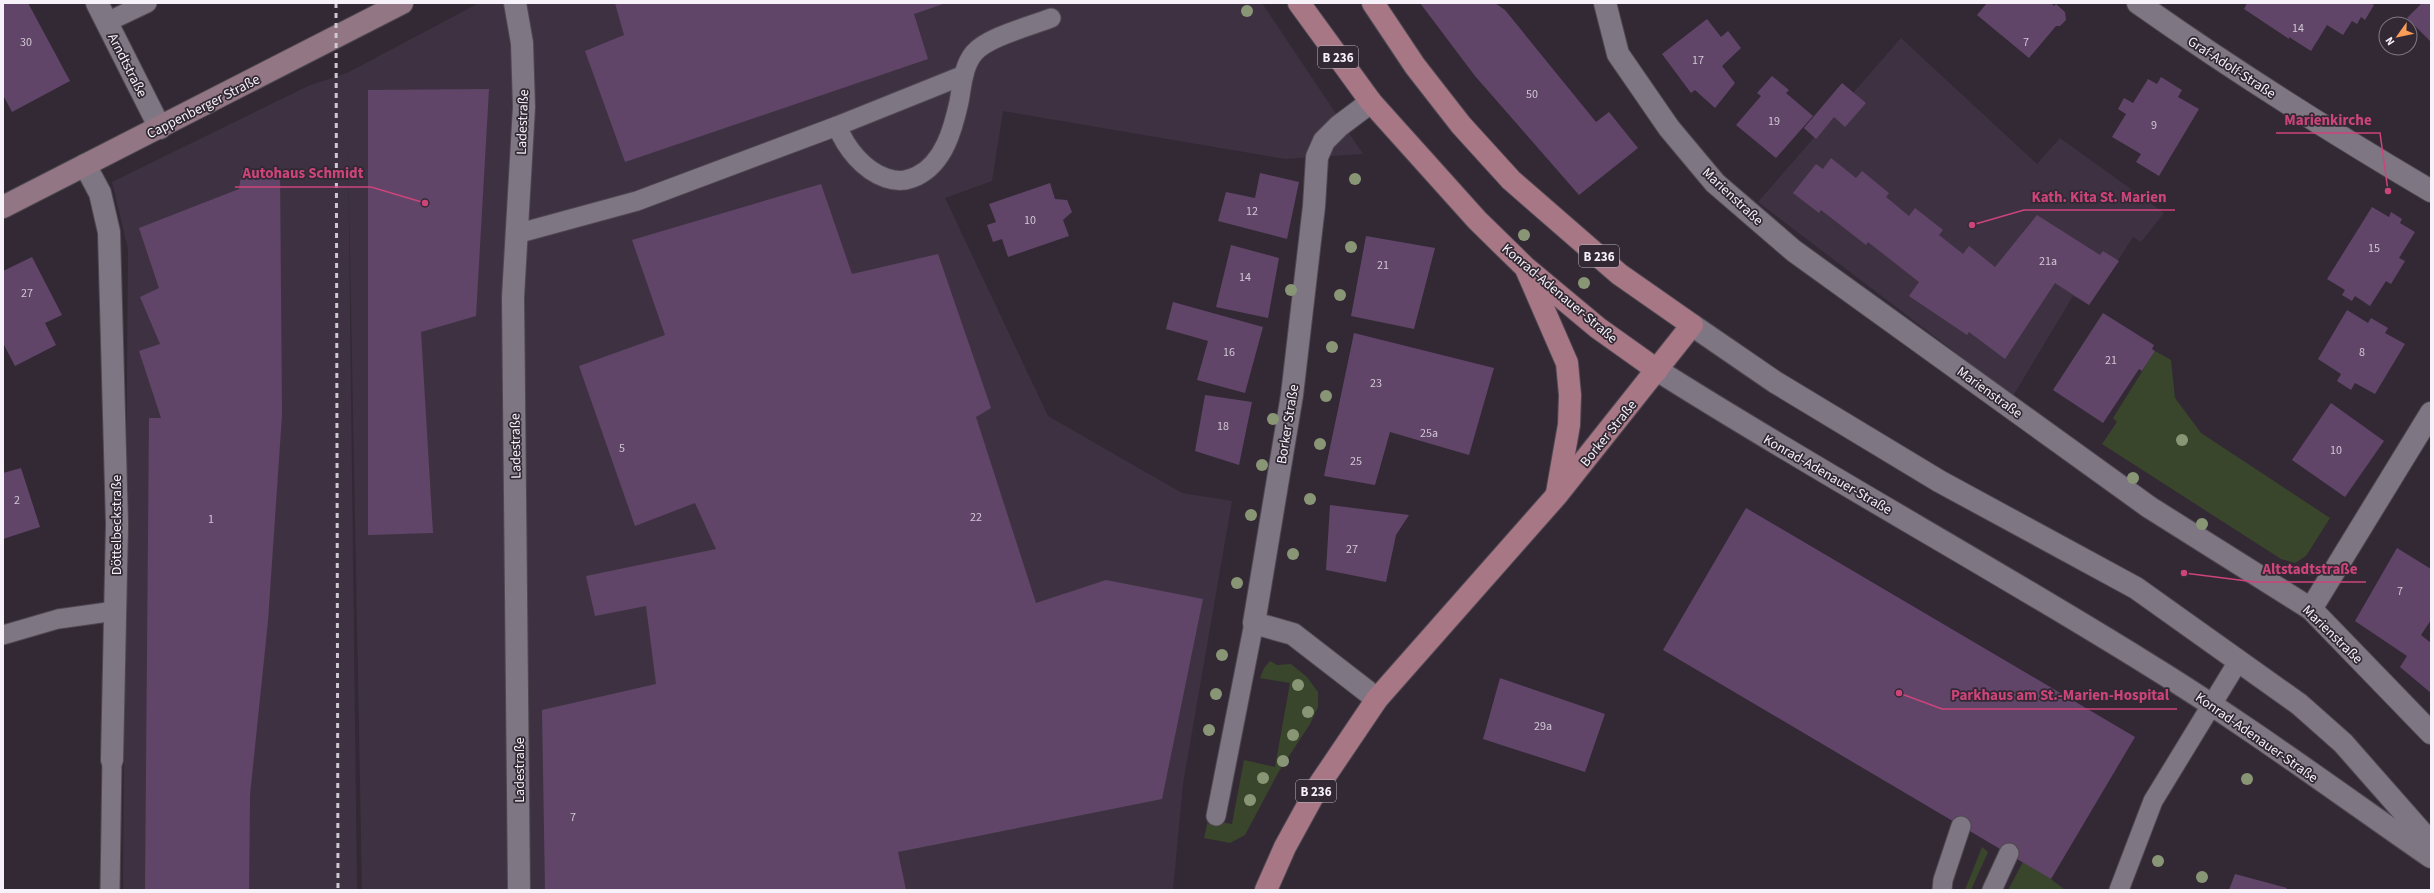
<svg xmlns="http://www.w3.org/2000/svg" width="2434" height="893" font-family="'Source Sans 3',sans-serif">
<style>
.built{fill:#3e3242}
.green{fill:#3a462b}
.building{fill:#604568}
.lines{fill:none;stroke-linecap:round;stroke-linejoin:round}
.service-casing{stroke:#4f4851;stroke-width:21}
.minor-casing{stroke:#4f4851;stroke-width:24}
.tertiary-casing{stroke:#4f4851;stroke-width:24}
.secondary-casing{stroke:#4f4851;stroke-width:24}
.primary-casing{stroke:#4f4851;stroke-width:24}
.service{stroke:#7f7683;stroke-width:19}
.minor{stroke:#7f7683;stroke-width:22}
.tertiary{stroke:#7f7683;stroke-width:22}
.secondary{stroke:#937684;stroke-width:22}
.primary{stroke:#a87785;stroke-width:22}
.rail{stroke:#cfc9d1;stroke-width:3;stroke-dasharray:5 5;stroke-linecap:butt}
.tree{fill:#899676}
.labels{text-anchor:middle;stroke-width:3.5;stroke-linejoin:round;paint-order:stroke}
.number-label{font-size:12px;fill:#d1c7d5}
.shield{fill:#322935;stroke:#bcb6be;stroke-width:1}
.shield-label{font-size:13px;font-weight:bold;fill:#f7f2f9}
.street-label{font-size:14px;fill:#f7f2f9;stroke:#322935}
.leader{fill:none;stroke:#cd447b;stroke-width:1.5}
.callout-dot{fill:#cd447b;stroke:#322935;stroke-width:1.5}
.callout-label{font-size:15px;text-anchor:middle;font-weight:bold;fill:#cd447b;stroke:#322935;stroke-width:3.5;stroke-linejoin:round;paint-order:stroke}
</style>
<rect width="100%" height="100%" fill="#322935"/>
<g class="built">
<path d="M479,3H1262L1363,154L1285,159L1003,111L992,181L945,198L1048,416L1182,493L1232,501L1183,784L1173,890H362L348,145L357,890H123L128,249L112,182L308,86L347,73Z"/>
<path d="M1901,38L2037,164L2060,138L2164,213L2141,242L2133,237L2089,305L2073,296L2013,396L1758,202Z"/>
</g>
<g class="green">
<path d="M2155,351L2171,360L2175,398L2201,433L2330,518L2306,556L2295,563L2281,559L2102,444L2117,422L2113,418Z"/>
<path d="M1270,661L1277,665L1291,664L1307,677L1318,692V707L1310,724L1278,773L1245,835L1230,843L1204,838L1208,820L1232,824L1244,760L1275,767L1290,683L1260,678L1264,668Z"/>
<path d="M1982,847L1988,852L1971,890H1965Z"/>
<path d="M2023,862L2051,879L2065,890H2008Z"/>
</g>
<g class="building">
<path d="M3,3H28L70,81L12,112L3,95Z"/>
<path d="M615,3H946L914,14L928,59L625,162L585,51L624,35Z"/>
<path d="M1420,3H1495L1505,10L1596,122L1609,112L1638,148L1579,195L1475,76Z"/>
<path d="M1987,3H2051L2054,6L2056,4L2065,12L2066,20L2060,26H2056L2029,58L1977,15Z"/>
<path d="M2247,3H2370L2374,5L2365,20L2361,17L2357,24L2352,21L2343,35L2327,25L2311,51L2289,37V39L2244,9Z"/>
<path d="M2422,3H2431V42L2407,18Z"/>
<path d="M1707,19L1721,37L1728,31L1741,48L1722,66L1735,83L1715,108L1695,90L1691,93L1662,54Z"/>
<path d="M1772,76L1789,90L1786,93L1813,116L1776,158L1736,125L1761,96L1757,93Z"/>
<path d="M2161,77L2182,90L2178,97L2199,109L2159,176L2136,162L2141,154L2112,137L2126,114L2118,109L2124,98L2133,103L2148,79L2157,84Z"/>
<path d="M1842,83L1866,103L1845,127L1834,117L1816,139L1804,128Z"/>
<path d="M489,89L476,316L421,332L433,533L368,535V90Z"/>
<path d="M1831,158L1856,178L1862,171L1889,193L1886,197L1909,216L1915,208L1943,230L1939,235L1963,254L1969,246L1995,267L2037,215L2100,255L2103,251L2119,261L2089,305L2055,283L2005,359L1969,332L1967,335L1909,296L1919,282L1868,242L1866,245L1821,210L1819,213L1793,193L1816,164L1823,169Z"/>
<path d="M280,169L282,415L268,621L250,795L249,890H145L149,418H161L139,351L160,344L140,297L159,288L139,228L239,189L242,170Z"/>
<path d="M1260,173L1299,182L1287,239L1218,221L1226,192L1255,198Z"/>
<path d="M1050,183L1055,199L1067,200L1072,212L1063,220L1069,236L1008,257L1002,239L993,242L987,225L996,222L989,204Z"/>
<path d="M821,184L852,274L938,254L991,408L976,417L1036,603L1106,580L1203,599L1162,799L898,852L906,890H545L542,710L656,684L646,606L595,616L586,576L716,549L695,503L635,526L579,366L665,335L632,240Z"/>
<path d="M2372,207L2389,217L2391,212L2402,219L2400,223L2415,232L2399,258L2405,261L2391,284L2386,281L2370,306L2355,296L2352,301L2342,295L2345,290L2327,279Z"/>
<path d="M1366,236L1435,248L1414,329L1351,316Z"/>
<path d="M1231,245L1279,258L1268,318L1216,307Z"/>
<path d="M32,257L62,315L45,323L56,345L15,366L3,343V271Z"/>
<path d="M1173,302L1263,327L1245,393L1197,380L1208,341L1166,329Z"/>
<path d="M2347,310L2368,323L2371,318L2388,328L2385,333L2405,344L2375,394L2355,383L2351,390L2337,381L2341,374L2318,359Z"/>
<path d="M2103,313L2154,345L2152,349L2155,351L2142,371L2139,369L2103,423L2053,390Z"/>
<path d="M1354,333L1494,368L1469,455L1390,432L1375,485L1324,476Z"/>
<path d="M1205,395L1252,402L1239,465L1195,451Z"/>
<path d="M2331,403L2384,441L2345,497L2292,460Z"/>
<path d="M21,468L40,527L3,539V473Z"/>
<path d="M1330,505L1409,515L1396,535L1386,582L1326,570Z"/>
<path d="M1746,508L2135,737L2051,879L1663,650Z"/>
<path d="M2397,548L2431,569V620L2421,635L2431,643V693L2400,667L2407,656L2355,621Z"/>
<path d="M1500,678L1605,714L1585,772L1483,739Z"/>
<path d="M2235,874L2287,888L2286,890H2229Z"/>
</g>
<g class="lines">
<g class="service-casing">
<g id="service">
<path d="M107,22L147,3"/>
<path d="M837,126L964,75"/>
<path d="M516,234L637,201L837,126C846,148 863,170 886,178C898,182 906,181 917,176C944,163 953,129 959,102C962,86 963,66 974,53C987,37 1031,26 1051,18"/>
<path d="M3,635L58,619L115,611"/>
<path d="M1216,816L1254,623"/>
<path d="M110,890L112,760"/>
<path d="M1942,890L1943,880L1961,826"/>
<path d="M1992,890L2009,853"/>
<path d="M2119,890L2153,801L2239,660"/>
</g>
</g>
<g class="minor-casing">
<g id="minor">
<path d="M97,3L160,128"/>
<path d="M515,3L522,43L524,107L513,297L519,890"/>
<path d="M1605,3L1618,54L1669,128L1715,183L1794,251L2149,507L2311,609L2431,733"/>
<path d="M2138,3C2233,70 2331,132 2431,191"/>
<path d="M1371,102L1339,126L1324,141L1317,157L1314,206L1292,395L1254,623L1293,634L1377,699"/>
<path d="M85,165L100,193L109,232L117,524L112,760"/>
<path d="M2311,609L2431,413"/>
</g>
</g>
<g class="tertiary-casing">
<g id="tertiary">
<path d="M1692,325L1775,382L1939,481L2136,588L2299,704L2343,743L2431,843"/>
<path d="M1657,370C1818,472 1985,563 2146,663C2244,723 2337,792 2431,857"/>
</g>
</g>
<g class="secondary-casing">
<path id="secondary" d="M3,207L402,3"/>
</g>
<g class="primary-casing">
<g id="primary">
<path d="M1299,3L1371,102L1477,220L1526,268L1598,328L1657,370"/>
<path d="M1527,271L1567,363L1570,395L1569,425L1557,493"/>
<path d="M1266,890L1285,847L1319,785L1377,699L1557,495L1692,325L1619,274L1511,180L1461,125L1415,66L1373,3"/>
</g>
</g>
<use href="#service" class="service"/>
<use href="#minor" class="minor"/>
<use href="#tertiary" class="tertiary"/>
<use href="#secondary" class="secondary"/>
<use href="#primary" class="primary"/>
<path class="rail" d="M336,3L338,890"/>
</g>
<g class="tree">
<circle cx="1247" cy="11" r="6"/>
<circle cx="1355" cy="179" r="6"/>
<circle cx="1524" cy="235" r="6"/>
<circle cx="1351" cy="247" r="6"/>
<circle cx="1584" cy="283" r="6"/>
<circle cx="1291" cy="290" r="6"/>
<circle cx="1340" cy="295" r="6"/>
<circle cx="1332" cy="347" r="6"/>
<circle cx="1326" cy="396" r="6"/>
<circle cx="1273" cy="419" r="6"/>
<circle cx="2182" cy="440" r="6"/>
<circle cx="1320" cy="444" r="6"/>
<circle cx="1262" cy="465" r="6"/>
<circle cx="2133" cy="478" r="6"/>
<circle cx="1310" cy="499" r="6"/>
<circle cx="1251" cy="515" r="6"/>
<circle cx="2202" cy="524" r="6"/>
<circle cx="1293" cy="554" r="6"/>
<circle cx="2311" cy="569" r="6"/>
<circle cx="1237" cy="583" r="6"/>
<circle cx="1222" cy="655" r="6"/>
<circle cx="1298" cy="685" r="6"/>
<circle cx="1216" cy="694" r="6"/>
<circle cx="1308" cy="712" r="6"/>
<circle cx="1209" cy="730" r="6"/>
<circle cx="1293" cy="735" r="6"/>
<circle cx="1283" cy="761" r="6"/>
<circle cx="1263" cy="778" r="6"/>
<circle cx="2247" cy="779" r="6"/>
<circle cx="1250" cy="800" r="6"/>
<circle cx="2158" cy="861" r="6"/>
<circle cx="2202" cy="877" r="6"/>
</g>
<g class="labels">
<g class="number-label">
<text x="2298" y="32">14</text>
<text x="26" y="46">30</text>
<text x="2026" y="46">7</text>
<text x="1698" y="64">17</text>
<text x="1532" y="98">50</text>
<text x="1774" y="125">19</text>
<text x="2154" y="129">9</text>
<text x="1252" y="215">12</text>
<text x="1030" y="224">10</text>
<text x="2374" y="252">15</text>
<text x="2048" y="265">21a</text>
<text x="1383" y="269">21</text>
<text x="1245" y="281">14</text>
<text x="27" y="297">27</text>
<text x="1229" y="356">16</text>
<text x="2362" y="356">8</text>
<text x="2111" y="364">21</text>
<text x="1376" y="387">23</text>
<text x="1223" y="430">18</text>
<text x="1429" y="437">25a</text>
<text x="622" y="452">5</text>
<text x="2336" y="454">10</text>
<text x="1356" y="465">25</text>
<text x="17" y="504">2</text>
<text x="976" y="521">22</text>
<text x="211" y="523">1</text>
<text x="1352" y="553">27</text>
<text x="2400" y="595">7</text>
<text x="1543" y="730">29a</text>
<text x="573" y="821">7</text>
</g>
<g class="shield">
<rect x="1318" y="46" width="40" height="22" rx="3"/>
<rect x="1579" y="245" width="40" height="22" rx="3"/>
<rect x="1296" y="780" width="40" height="22" rx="3"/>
</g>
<g class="shield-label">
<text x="1338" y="62">B 236</text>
<text x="1599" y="261">B 236</text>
<text x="1316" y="796">B 236</text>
</g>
<g class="street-label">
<text transform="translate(128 65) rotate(63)" y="5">Arndtstraße</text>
<text transform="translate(2232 67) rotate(33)" y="5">Graf-Adolf-Straße</text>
<text transform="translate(203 106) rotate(-27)" y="5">Cappenberger Straße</text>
<text transform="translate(522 122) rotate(-88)" y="5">Ladestraße</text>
<text transform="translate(1733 196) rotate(43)" y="5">Marienstraße</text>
<text transform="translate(1560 293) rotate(40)" y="5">Konrad-Adenauer-Straße</text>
<text transform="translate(1990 392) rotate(36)" y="5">Marienstraße</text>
<text transform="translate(1287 424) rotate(-81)" y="5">Borker Straße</text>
<text transform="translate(1608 433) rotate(-51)" y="5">Borker Straße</text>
<text transform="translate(515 446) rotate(-91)" y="5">Ladestraße</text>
<text transform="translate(1828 474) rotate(30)" y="5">Konrad-Adenauer-Straße</text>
<text transform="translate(116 525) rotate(-90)" y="5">Döttelbeckstraße</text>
<text transform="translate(2333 634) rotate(44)" y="5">Marienstraße</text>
<text transform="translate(2257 737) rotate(35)" y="5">Konrad-Adenauer-Straße</text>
<text transform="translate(519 770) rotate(-90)" y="5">Ladestraße</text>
</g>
</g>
<path class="leader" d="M2388 191L2380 133H2276M425 203L371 187H235M1972 225L2024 210H2175M2184 573L2255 582H2366M1899 693L1942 709H2177"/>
<g class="callout-dot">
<circle cx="2388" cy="191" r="4"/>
<circle cx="425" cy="203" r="4"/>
<circle cx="1972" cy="225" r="4"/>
<circle cx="2184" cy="573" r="4"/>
<circle cx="1899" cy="693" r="4"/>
</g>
<g class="callout-label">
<text x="2328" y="125">Marienkirche</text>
<text x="303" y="178">Autohaus Schmidt</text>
<text x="2099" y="202">Kath. Kita St. Marien</text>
<text x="2310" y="574">Altstadtstraße</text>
<text x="2060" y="700">Parkhaus am St.-Marien-Hospital</text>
</g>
<rect width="2434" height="893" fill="none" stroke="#f7f2f9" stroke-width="8"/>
<g transform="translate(2398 36) rotate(237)"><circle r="19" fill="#322935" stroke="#817983"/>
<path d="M0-3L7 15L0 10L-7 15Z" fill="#fd9c56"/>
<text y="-6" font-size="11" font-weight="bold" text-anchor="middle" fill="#f7f2f9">N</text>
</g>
</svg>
